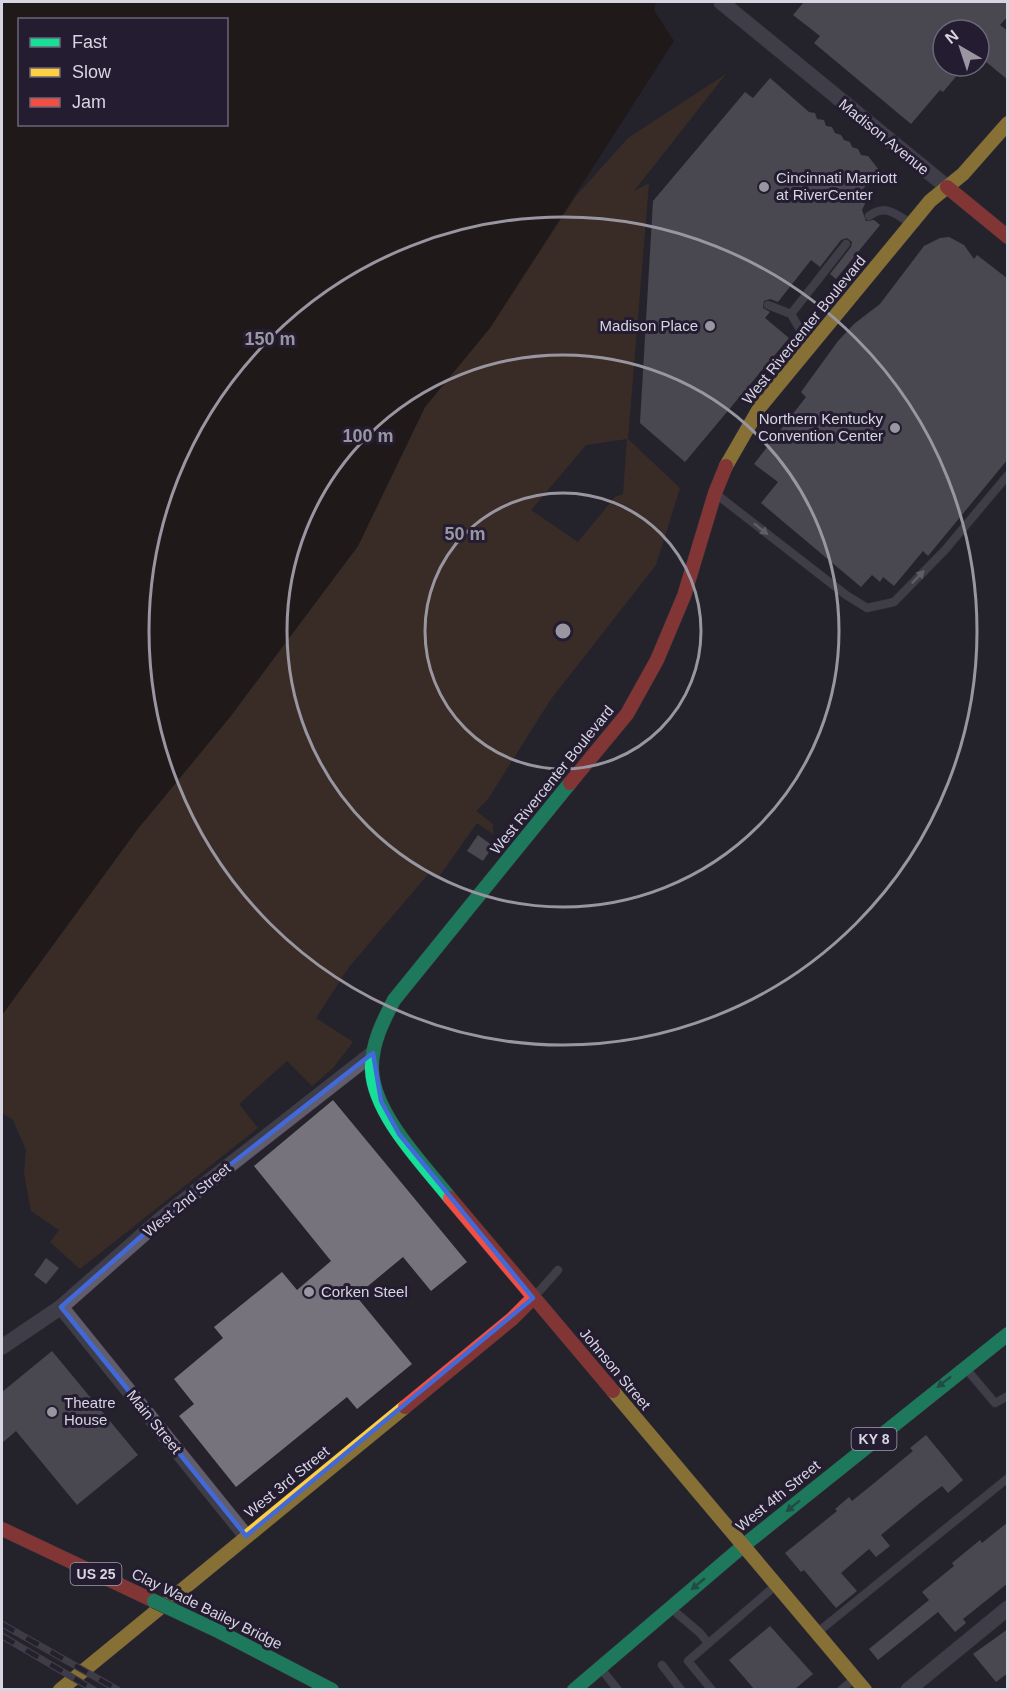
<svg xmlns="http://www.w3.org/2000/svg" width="1009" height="1691" font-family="Helvetica,sans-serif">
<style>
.green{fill:#52381f;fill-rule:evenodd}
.water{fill:#1c0e04;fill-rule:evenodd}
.building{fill:#76737d}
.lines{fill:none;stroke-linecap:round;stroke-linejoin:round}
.lane-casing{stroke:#3f3c45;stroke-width:9}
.street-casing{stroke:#3f3c45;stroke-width:16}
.fast-casing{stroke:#3f3c45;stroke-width:15}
.slow-casing{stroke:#3f3c45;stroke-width:15}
.jam-casing{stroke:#3f3c45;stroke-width:15}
.lane{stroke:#615d6c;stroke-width:8}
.street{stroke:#615d6c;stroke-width:15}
.fast{stroke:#16e098;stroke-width:14}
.slow{stroke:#ffcf43;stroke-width:14}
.jam{stroke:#f24e42;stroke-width:14}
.rail-casing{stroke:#605c68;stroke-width:7}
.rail{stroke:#241d31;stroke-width:4.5;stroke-dasharray:14;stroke-linecap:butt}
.fast-bridge-casing{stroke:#3f3c45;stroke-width:15;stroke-linecap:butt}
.fast-bridge{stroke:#16e098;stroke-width:14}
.oneway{fill:#a8a5b3}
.oneway2{fill:#1d7e64}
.marked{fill:none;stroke:#4269da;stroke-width:4.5;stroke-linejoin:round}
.ring{fill:none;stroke:#9996a2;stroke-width:3}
.poi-dot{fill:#9996a2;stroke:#241d31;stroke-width:2}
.labels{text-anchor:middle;stroke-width:6;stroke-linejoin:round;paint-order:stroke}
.shield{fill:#241d31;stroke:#a29ead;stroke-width:1.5}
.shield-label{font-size:14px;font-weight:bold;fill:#d8d5e2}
.street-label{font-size:15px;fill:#d8d5e2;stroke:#241d31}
.poi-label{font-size:15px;fill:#d8d5e2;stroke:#241d31;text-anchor:start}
.centre{fill:#9996a2;stroke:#241d31;stroke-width:3}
.ring-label{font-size:18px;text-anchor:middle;font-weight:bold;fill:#9996a2;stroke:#241d31;stroke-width:6;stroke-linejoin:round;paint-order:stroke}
</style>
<rect width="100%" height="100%" fill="#25222c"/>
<path class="green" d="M726,74L634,191L649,183L628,439L680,488L656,565L551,699L488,799L476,811L493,824V834L477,823L438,878L430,872L349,967L316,1018L353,1042L333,1068L312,1086L287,1061L239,1104L258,1128L80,1269L50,1242L59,1230L31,1211L24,1173L26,1150L13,1120L2,1113V1015L137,830L230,717L358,546L425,407L490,328L576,196L628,138ZM627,439L623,494L615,497L578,542L531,510L586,445Z"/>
<path class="water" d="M2,2H656L654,10L674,41L490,328L425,407L358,546L230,717L137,830L2,1015ZM20,20H226V124H20Z"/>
<g class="building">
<path d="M804,2H1008V16L1000,25L1008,31V80L979,56V30H943V66H965L943,92L940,90L911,124L814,43L820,36L793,15Z"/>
<path d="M770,78L809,112L815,113L817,119L824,120L826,126L832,127L835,133L841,135L844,140L850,142L852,147L858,149L861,155L868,156L879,170L863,189L869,195L862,210L866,221L874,220L880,225L836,279L830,274L851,247L852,242L847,238L841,240L820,267L811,260L778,302L770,299L764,301L763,308L770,312L765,318L789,338L685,462L640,423L653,201L745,92L753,98Z"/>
<path d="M949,237L964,245L974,259L977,255L1008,279V459L928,556L923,551L894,586L883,577L880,582L872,575L861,587L761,503L778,482L754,464L806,397L801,392L838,341L854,324L880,304L924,246L940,238Z"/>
<path d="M478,835L493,846L483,861L467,851Z"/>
<path d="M333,1100L467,1262L431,1291L403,1257L356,1296L412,1364L357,1409L347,1397L236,1487L179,1416L194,1404L174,1379L223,1338L214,1327L282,1272L297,1290L331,1261L254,1166Z"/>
<path d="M46,1258L59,1268L46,1284L34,1275Z"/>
<path d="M52,1351L138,1455L77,1505L16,1431L2,1443V1392Z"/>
<path d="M926,1435L963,1480L948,1493L942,1486L921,1502L881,1535L890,1546L876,1557L869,1549L841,1573L857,1591L836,1608L804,1570L801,1572L785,1553L837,1511L835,1509L849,1497L852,1501L873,1484L913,1451L910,1448Z"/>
<path d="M1008,1522V1583L963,1619L966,1623L955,1632L938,1612L878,1660L869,1649L929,1600L922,1592L954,1566L952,1563L980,1540L982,1543Z"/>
<path d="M770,1626L813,1674L795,1689H754L729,1660Z"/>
<path d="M1008,1629V1673L996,1682L973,1654Z"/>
</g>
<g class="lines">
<g class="lane-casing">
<g id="lane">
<path d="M869,216C885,204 895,213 910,223"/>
<path d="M768,305L791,314"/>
<path d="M813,341L802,333L791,314L846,244"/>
<path d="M716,494L846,595L867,608L894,602L945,550L1008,475"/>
<path d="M534,1297L558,1270"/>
<path d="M968,1371L995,1403L1008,1396"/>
<path d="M673,1610L700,1633L708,1643"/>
<path d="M818,1632L1008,1478"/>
<path d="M662,1665L681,1690"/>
<path d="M602,1670L618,1690"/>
<path d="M712,1690L688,1661L775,1586"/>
<path d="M841,1690L854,1679"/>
</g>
</g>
<g class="street-casing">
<g id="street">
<path d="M721,2L947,187"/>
<path d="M61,1307L246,1536"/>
<path d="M2,1347L61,1307L162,1218L373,1053"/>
<path d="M908,1690L1008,1608"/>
</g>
</g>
<g class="fast-casing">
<g id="fast">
<path d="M450,1198C424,1165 374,1115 372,1070C371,1044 383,1021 394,1000L570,783"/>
<path d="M220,1632L332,1690"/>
<path d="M574,1690L743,1546L1008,1334"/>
</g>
</g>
<g class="slow-casing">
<g id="slow">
<path d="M726,466L760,407L930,201L963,174L1008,123"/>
<path d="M613,1391L865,1690"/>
<path d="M60,1690L405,1407"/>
</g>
</g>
<g class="jam-casing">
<g id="jam">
<path d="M947,187L1008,237"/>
<path d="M570,783L627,714L657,660L684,596L715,493L726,466"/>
<path d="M450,1198L613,1391"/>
<path d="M405,1407L512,1319L533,1298"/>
<path d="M2,1529L154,1601"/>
</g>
</g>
<use href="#lane" class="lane"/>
<use href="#street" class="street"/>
<use href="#fast" class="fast"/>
<use href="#slow" class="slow"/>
<use href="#jam" class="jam"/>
<g class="rail-casing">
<g id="rail">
<path d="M2,1624L118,1690"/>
<path d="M2,1636L94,1690"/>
</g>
</g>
<use href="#rail" class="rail"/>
<g class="fast-bridge-casing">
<path id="fast-bridge" d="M154,1601L220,1632"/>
</g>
<use href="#fast-bridge" class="fast-bridge"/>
</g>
<defs><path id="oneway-solid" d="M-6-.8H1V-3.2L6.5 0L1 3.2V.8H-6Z" transform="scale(1.5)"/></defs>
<g class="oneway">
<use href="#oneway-solid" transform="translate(761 529) rotate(39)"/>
<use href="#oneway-solid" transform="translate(918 577) rotate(-46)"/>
</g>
<g class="oneway2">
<use href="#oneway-solid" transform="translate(944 1382) rotate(142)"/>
<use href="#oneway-solid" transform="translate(793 1506) rotate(141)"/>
<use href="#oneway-solid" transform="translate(698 1584) rotate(140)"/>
</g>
<path d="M0 0H1009V1691H0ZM373,1053L381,1101L399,1134L533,1298L246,1536L61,1307L162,1218Z" fill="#25222c" fill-opacity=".55" fill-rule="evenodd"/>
<path class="marked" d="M373,1053L381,1101L399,1134L533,1298L246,1536L61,1307L162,1218Z"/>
<g class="ring">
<circle cx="563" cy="631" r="138"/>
<circle cx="563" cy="631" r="276"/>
<circle cx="563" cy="631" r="414"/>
</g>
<g class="poi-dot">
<circle cx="764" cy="187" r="6"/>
<circle cx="710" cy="326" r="6"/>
<circle cx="895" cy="428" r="6"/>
<circle cx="309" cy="1292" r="6"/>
<circle cx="52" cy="1412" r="6"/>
</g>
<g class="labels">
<g class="shield">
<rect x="851.5" y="1428" width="45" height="22" rx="4.5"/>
<rect x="70.5" y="1563" width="51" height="22" rx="4.5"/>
</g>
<g class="shield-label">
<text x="874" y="1444">KY 8</text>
<text x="96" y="1579">US 25</text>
</g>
<g class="street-label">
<text transform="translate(884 137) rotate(39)" y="5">Madison Avenue</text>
<text transform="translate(804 330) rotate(-51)" y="5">West Rivercenter Boulevard</text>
<text transform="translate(552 780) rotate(-51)" y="5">West Rivercenter Boulevard</text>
<text transform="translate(187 1200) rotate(-39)" y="5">West 2nd Street</text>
<text transform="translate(615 1369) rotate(50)" y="5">Johnson Street</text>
<text transform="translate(154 1422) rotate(51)" y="5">Main Street</text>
<text transform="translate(287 1482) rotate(-39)" y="5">West 3rd Street</text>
<text transform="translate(778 1496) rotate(-39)" y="5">West 4th Street</text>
<text transform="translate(207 1609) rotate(26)" y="5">Clay Wade Bailey Bridge</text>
</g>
<g class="poi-label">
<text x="776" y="183">Cincinnati Marriott<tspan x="776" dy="17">at RiverCenter</tspan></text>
<text x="698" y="331" text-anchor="end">Madison Place</text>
<text x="883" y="424" text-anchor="end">Northern Kentucky<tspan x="883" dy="17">Convention Center</tspan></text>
<text x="321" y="1297">Corken Steel</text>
<text x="64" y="1408">Theatre<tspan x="64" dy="17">House</tspan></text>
</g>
</g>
<circle cx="563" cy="631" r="9" class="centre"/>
<g class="ring-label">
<text x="270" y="345">150 m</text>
<text x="368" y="442">100 m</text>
<text x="465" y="540">50 m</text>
</g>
<rect width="1009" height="1691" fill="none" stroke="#d8d5e2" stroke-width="6"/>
<rect x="18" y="18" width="210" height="108" fill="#241d31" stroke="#6c6778" stroke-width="1.5"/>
<rect x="30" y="38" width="30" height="9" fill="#16e098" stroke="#6c6778" stroke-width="1.5"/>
<text x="72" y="48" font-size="18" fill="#d8d5e2">Fast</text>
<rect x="30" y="68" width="30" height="9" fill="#ffcf43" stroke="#6c6778" stroke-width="1.5"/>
<text x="72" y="78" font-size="18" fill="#d8d5e2">Slow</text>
<rect x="30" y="98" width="30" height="9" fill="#f24e42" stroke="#6c6778" stroke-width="1.5"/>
<text x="72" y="108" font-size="18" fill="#d8d5e2">Jam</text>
<g transform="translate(961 48) rotate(321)"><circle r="28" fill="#241d31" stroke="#6c6778" stroke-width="1.5"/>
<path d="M0-4.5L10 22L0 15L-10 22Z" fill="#9996a2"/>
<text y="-9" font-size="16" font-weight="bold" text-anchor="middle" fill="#d8d5e2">N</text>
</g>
</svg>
